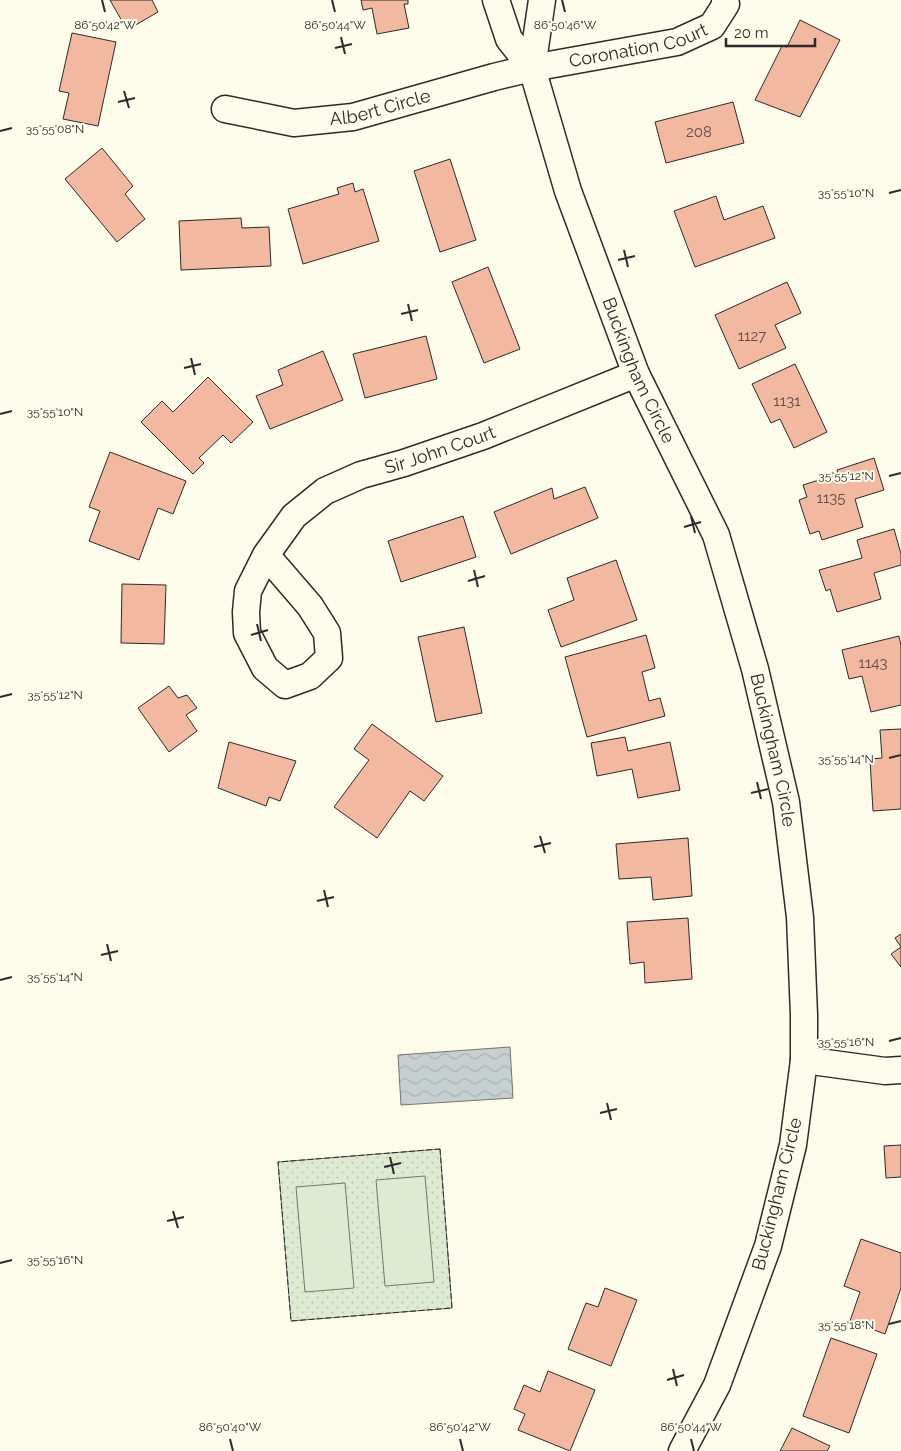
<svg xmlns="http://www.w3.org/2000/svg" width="901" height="1451" font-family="Raleway,sans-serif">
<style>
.grass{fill:url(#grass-dots);stroke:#74746e}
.pitch{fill:#deebd1;stroke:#74746e}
.water{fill:url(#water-waves);stroke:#74746e}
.building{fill:#f2b8a0;stroke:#2b2b2b}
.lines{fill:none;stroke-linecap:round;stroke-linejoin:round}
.street-casing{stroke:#2b2b2b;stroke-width:29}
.street{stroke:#fdfbea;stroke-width:26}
.fence{stroke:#2b2b2b;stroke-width:1;stroke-dasharray:6 2.5;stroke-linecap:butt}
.ticks{fill:none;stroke:#2b2b2b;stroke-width:2}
.labels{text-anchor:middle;stroke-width:4;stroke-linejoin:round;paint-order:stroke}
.number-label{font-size:15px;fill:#5d4e48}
.street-label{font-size:18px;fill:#2b2b2b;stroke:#fdfbea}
.ticks-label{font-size:12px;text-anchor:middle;fill:#2b2b2b;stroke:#fdfbea;stroke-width:4;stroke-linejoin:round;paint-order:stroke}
</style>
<defs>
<pattern id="grass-dots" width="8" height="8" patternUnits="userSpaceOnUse" patternTransform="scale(1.25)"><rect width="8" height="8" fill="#deebd1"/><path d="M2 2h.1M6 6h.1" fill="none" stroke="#bfcab4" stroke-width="1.8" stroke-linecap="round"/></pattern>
<pattern id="water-waves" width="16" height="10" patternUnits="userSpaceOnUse" patternTransform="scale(1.25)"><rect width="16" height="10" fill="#c7d0d0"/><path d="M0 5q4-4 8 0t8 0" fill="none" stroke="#abb3b3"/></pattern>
</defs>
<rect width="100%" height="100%" fill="#fdfbea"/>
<path class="grass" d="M440,1149L452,1308L291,1321L278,1162Z"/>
<g class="pitch">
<path d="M425,1176L434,1282L385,1286L376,1180Z"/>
<path d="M345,1183L354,1288L305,1292L296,1187Z"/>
</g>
<path class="water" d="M510,1047L513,1098L401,1105L398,1055Z"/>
<g class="building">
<path d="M110,0H152L158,12L127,30Z"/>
<path d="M361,0H408V4H404L409,28L377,34L372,8L363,10Z"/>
<path d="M800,20L840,40L800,117L755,100L782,46L787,47Z"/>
<path d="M72,33L116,42L98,126L63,119L69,93L59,91Z"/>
<path d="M733,102L744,143L666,163L655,122Z"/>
<path d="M102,148L133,186L125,194L145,219L117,242L65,179Z"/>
<path d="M450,159L476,240L440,252L414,171Z"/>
<path d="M353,183L355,192L363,189L379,241L303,264L288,209L339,194L337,188Z"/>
<path d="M716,196L724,220L763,206L775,238L695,267L674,211Z"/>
<path d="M241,218L242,228L269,227L271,266L181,270L179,221Z"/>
<path d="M488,267L520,349L484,363L452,282Z"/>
<path d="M787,282L801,313L775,325L786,348L739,369L715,315Z"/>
<path d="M426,336L437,379L365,398L353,354Z"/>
<path d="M323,351L343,400L270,429L256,396L283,385L278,370Z"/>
<path d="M795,364L827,432L794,448L780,419L771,423L752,384Z"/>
<path d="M208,377L253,422L231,443L223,435L199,458L204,463L193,474L141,422L162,401L173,412Z"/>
<path d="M110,452L186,481L173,514L158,508L139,560L89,541L100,511L89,507Z"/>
<path d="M874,458L884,490L855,499L863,527L822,540L819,531L810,534L799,500L807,497L803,485L838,474L837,470Z"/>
<path d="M585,487L598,518L511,554L494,512L552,488L554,499Z"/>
<path d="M463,516L476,557L401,582L388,541Z"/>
<path d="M894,529L901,554V565L874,573L881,599L837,612L830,589L826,591L819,570L862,558L857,540Z"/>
<path d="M616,560L637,620L561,647L548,610L574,600L567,578Z"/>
<path d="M122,584L166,585L164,644L121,643Z"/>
<path d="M464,627L482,713L436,722L418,637Z"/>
<path d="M646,635L655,668L642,672L649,701L660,698L665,716L587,737L565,657Z"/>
<path d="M899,636L901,646V705L871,712L862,676L849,679L842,650Z"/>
<path d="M169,686L178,698L187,695L197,708L186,715L197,731L169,752L138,708Z"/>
<path d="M372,724L443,776L424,801L410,791L377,838L334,807L369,760L354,749Z"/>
<path d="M901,729V809L873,811L870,759L882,758L880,730Z"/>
<path d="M625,737L628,751L670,742L680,790L638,798L632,769L597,776L591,743Z"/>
<path d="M229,742L296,761L280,801L269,797L266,806L218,788Z"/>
<path d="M688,838L692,896L653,900L651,877L619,879L616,844Z"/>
<path d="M688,918L692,979L645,983L644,962L630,964L627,922Z"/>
<path d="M901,934V947L895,938Z"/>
<path d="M901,947V967L891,954Z"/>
<path d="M901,1145V1177L886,1178L884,1146Z"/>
<path d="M861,1239L901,1253V1288L885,1334L850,1321L860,1292L844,1286Z"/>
<path d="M605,1288L637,1300L611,1366L568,1349L586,1303L598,1307Z"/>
<path d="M831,1338L877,1354L849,1433L803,1416Z"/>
<path d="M548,1371L595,1390L570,1451L518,1430L525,1414L514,1409L524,1385L540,1392Z"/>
<path d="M792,1428L830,1446L827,1451H780Z"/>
</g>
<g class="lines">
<g class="street-casing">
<g id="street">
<path id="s1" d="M496,0L509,39L532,68L568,191L636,374L716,535L755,669L786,802L800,917L804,1015V1060L793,1145L768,1246L717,1385L682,1451"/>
<path d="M532,68L542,0"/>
<path id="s2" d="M225,109L294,123L353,117L494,77L532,68L677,42L712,26L726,4L725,0"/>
<path id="s3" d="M266,555L310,606L327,633L329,658L310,676L285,685L265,668L247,633L246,612L248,591L266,555L294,516L325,491L361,475L404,463L483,436L636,374"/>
<path d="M804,1060L885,1071L901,1070"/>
</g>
</g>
<use href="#street" class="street"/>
<path class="fence" d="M440,1149L452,1308L291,1321L278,1162Z"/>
</g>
<path class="ticks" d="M102,0L105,12M332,0L335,12M562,0L565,12M341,37L345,54M335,48L352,44M124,91L129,108M118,102L135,98M0,131L12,128M889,193L901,190M624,250L628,267M618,260L635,256M408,304L412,321M401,314L418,310M191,358L195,375M184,368L201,364M0,414L12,411M889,476L901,473M691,516L695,533M684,527L701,522M474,570L478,587M468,581L485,576M257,624L261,641M251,635L268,630M0,697L12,694M889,758L901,755M757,782L761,799M751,793L768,789M540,836L545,853M534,847L551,843M324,890L328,907M317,901L334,897M107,944L111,961M101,955L118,951M0,980L12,977M889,1041L901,1038M607,1103L611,1120M600,1113L617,1109M390,1157L394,1174M384,1167L401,1163M173,1211L178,1228M167,1221L184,1217M0,1263L12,1260M889,1324L901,1321M673,1369L677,1386M667,1380L684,1375M230,1439L233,1451M460,1439L463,1451M691,1439L694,1451"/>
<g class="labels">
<g class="number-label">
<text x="699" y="137">208</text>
<text x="752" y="341">1127</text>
<text x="787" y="406">1131</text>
<text x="831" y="503">1135</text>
<text x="873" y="668">1143</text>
</g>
<g class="street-label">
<text dy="6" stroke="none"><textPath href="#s2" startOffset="424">Coronation Court</textPath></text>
<text dy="6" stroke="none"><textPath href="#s2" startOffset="158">Albert Circle</textPath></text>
<text dy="6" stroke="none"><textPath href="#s1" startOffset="399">Buckingham Circle</textPath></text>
<text dy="6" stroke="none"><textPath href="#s3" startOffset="535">Sir John Court</textPath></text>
<text dy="6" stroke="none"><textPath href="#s1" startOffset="804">Buckingham Circle</textPath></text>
<text transform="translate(777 1194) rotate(-76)" y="6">Buckingham Circle</text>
</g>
</g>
<g class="ticks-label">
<text x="565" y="29">86°50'46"W</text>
<text x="105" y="29">86°50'42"W</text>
<text x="335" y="29">86°50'44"W</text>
<text x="55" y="133">35°55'08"N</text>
<text x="846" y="197">35°55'10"N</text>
<text x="55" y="416">35°55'10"N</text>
<text x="846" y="480">35°55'12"N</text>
<text x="55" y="699">35°55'12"N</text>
<text x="846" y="763">35°55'14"N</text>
<text x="55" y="981">35°55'14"N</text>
<text x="846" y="1046">35°55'16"N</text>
<text x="55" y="1264">35°55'16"N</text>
<text x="846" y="1329">35°55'18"N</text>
<text x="230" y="1431">86°50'40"W</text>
<text x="460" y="1431">86°50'42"W</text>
<text x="691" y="1431">86°50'44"W</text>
</g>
<path d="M726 38v8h89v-8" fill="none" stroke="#2b2b2b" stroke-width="2.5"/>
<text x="734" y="38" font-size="15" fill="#2b2b2b" stroke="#fdfbea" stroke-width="4" paint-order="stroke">20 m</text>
</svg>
